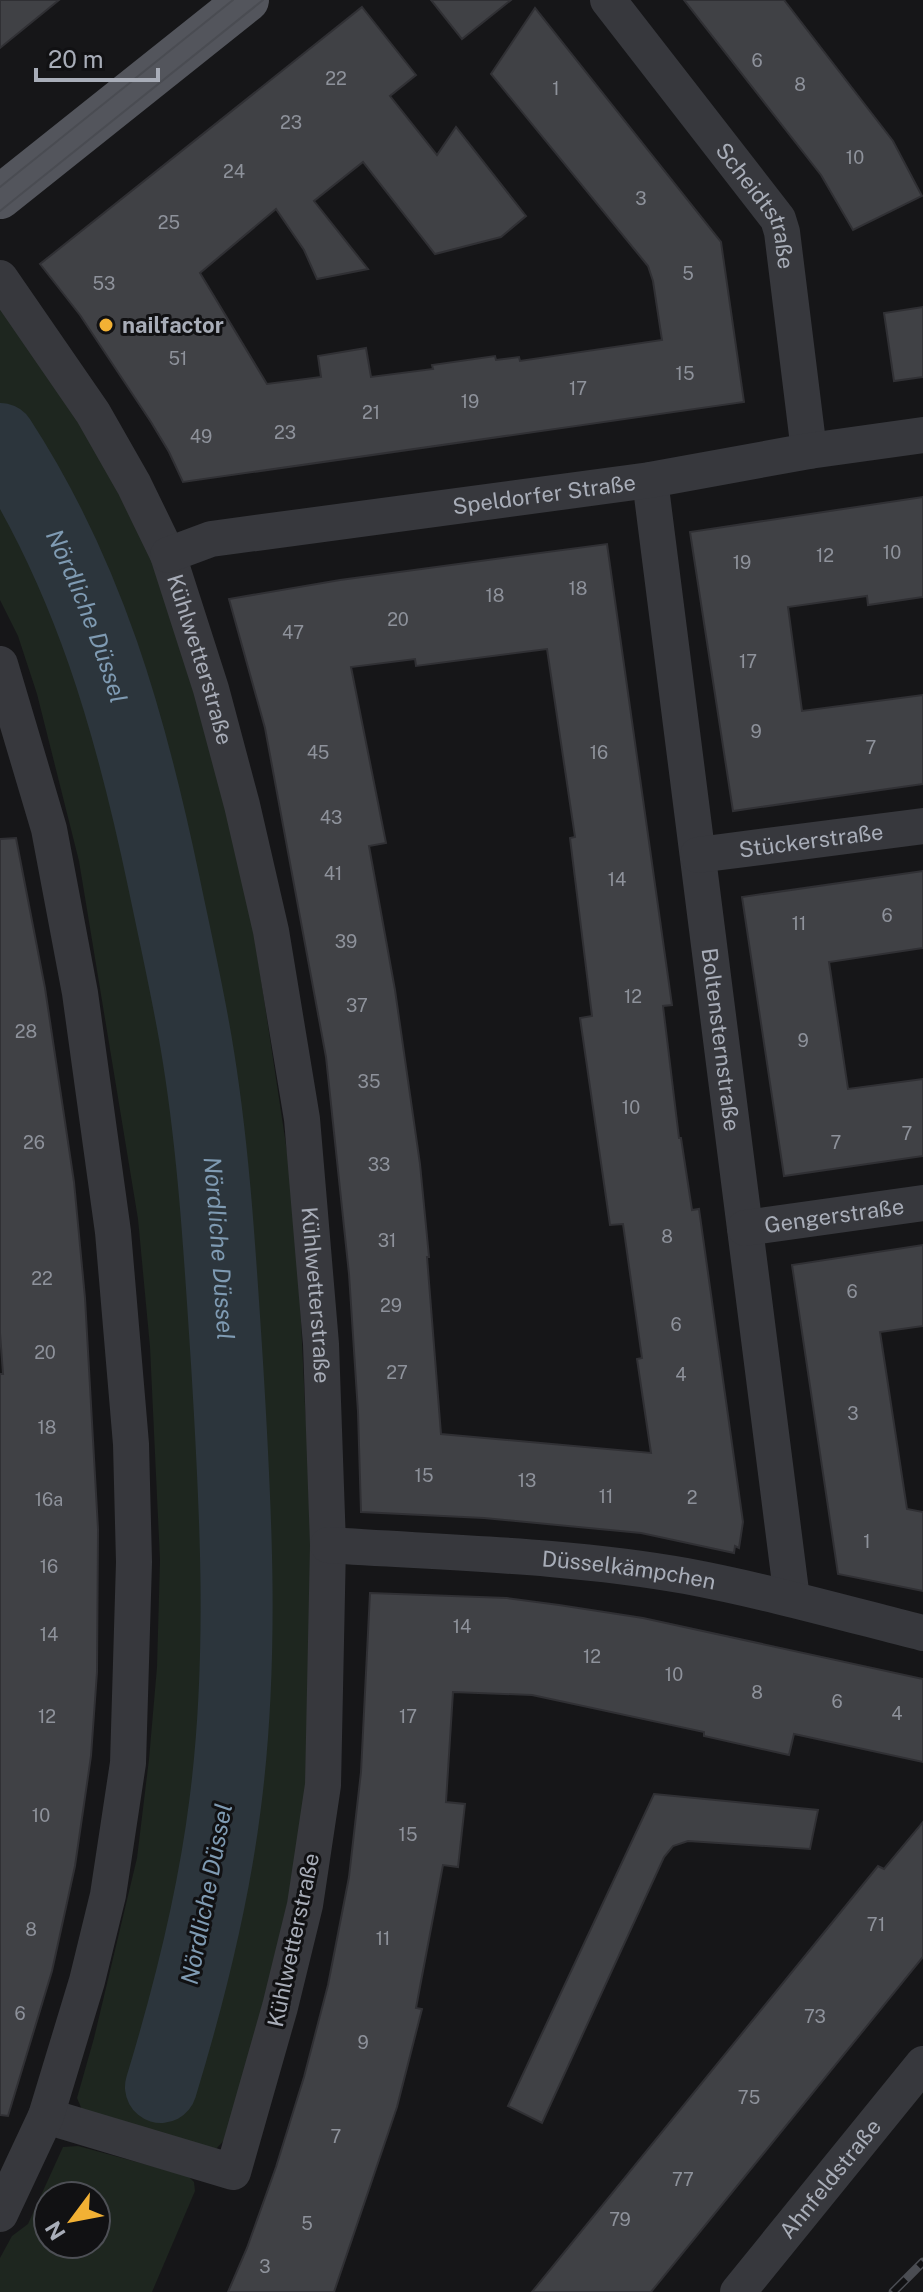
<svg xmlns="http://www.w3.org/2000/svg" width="923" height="2292" font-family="'Public Sans',sans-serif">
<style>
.green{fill:#1e261f;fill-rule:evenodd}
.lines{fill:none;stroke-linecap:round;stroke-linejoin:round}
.river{stroke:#2c353c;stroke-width:72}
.building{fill:#404145;stroke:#303034;stroke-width:2;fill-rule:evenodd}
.minor{stroke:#37383d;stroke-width:36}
.primary{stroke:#53555c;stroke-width:44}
.tram{stroke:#4a4c52;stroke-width:2}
.rail-casing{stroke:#4a4c52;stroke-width:9}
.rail{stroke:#111113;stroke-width:6;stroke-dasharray:18;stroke-linecap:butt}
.poi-dot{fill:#f2b134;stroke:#111113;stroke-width:3}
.labels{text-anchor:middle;stroke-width:6;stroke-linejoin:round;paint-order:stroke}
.number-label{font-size:18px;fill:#8e929b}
.street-label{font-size:22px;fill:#a8adb8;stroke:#111113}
.poi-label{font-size:22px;font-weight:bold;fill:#a8adb8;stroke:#111113;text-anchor:start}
.water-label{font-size:24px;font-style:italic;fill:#7f9bb3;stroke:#111113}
</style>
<rect width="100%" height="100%" fill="#161618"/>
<g class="green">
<path d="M0,300L87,434L155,562L199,690L250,906L288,1158L299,1279L305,1406L316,1545L309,1765L286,1916L230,2134L215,2150L83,2112L77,2098L94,2038L137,1858L149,1759L157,1667L160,1560L150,1347L138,1219L79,861L37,694L18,636L0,600Z"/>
<path d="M78,2146L188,2176L194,2182L195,2191L152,2292H0V2258L12,2236L28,2224L63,2147ZM48,2196H96V2244H48Z"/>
</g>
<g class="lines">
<path class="river" id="s1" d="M0,439C89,576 131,725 164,883C175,936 187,989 196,1042C214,1148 220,1256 227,1363C236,1510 244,1659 225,1805C213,1901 189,1995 161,2087"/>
</g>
<g class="building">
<path d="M0,0H59L0,48Z"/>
<path d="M431,0H511L462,39Z"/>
<path d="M684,0H784L893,141L922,196L853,230L821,175Z"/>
<path d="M362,7L416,75L390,96L437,155L456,127L526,216L501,237L435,254L363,162L314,201L368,269L317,279L304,250L276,209L200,273L267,384L321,377L318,356L366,348L371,377L433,369L432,365L495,356L496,360L519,357L520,361L662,340L653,281L648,266L491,74L535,8L721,242L744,402L183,482L169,452L151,422L80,315L40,264Z"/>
<path d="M923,307V377L894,381L884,313Z"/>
<path d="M923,497V597L868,605L867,596L788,607L802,711L923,695V784L733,811L690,532Z"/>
<path d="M607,544L672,1005L663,1006L679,1138H681L692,1210L699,1209L743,1522L739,1548L735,1546L734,1553L641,1533L484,1518L361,1512L358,1412L349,1274L326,1057L265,728L229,599L340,580ZM547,649L575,837L570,838L592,1016L580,1018L610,1225L623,1224L642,1358L637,1359L651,1453L441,1434L427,1257H429L420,1164L395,990L369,846L386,843L351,667L415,659L416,666Z"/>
<path d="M16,838L45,988L74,1182L85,1298L98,1529L97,1672L91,1756L75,1866L52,1971L8,2116L0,2115V1374H3L0,1333V839Z"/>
<path d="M923,871V948L829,962L848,1089L923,1079V1156L784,1176L742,897Z"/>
<path d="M923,1245V1326L880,1332L907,1509L923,1512V1591L838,1574L792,1265Z"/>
<path d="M370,1593L507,1598L559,1605L643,1618L923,1679V1762L794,1734L789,1755L704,1736V1732L532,1695L453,1692L446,1802L465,1804L458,1867L443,1865L416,2008L422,2009L397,2107L334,2292H228L247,2248L276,2167L304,2077L328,1985L349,1877L361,1772Z"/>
<path d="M654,1794L818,1810L810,1849L688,1841L673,1846L664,1857L542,2123L508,2106Z"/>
<path d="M923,1822V1957L651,2292H532L878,1866L884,1869Z"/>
</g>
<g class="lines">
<g class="minor">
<path id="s2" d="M608,0L778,219L782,232L809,451"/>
<path id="s3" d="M0,278L93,413L134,485L168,555L211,689L242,805L271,931L302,1119L321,1344L328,1545L323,1785L305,1905L280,2007L233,2172L46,2116"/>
<path id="s4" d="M650,480L792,1599"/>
<path id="s5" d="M168,555L211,539L650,480L809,451L923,435"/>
<path d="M0,664L49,829L80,993L113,1232L131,1444L134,1562L128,1763L108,1895L87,1981L46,2116L0,2214"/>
<path id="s6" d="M698,855L923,826"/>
<path id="s7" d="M745,1228L923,1203"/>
<path id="s8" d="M328,1545C447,1553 568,1555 686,1576C766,1591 844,1613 923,1633"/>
<path id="s9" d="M738,2292L923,2064"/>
</g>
<path class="primary" d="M0,197L247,0"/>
<g class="tram">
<path d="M0,187L233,0"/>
<path d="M0,211L263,0"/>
</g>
<g class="rail-casing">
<path id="rail" d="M893,2292L923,2262"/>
</g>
<use href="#rail" class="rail"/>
</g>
<circle class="poi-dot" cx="106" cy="325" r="8"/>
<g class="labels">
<g class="number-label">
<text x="757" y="67">6</text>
<text x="336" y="85">22</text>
<text x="800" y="91">8</text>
<text x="556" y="95">1</text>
<text x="291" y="129">23</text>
<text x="855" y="164">10</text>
<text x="234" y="178">24</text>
<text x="641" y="205">3</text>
<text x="169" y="229">25</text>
<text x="688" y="280">5</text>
<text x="104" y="290">53</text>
<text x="178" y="365">51</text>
<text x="685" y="380">15</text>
<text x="578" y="395">17</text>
<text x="470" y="408">19</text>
<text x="371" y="419">21</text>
<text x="285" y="439">23</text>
<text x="201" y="443">49</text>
<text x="892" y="559">10</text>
<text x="825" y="562">12</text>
<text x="742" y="569">19</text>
<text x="578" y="595">18</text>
<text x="495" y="602">18</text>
<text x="398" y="626">20</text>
<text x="293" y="639">47</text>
<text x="748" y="668">17</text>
<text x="756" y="738">9</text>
<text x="871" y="754">7</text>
<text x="318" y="759">45</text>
<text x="599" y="759">16</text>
<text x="331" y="824">43</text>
<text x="333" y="880">41</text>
<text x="617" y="886">14</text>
<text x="887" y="922">6</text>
<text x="799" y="930">11</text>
<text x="346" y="948">39</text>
<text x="633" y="1003">12</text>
<text x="357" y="1012">37</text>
<text x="26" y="1038">28</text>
<text x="803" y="1047">9</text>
<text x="369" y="1088">35</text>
<text x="631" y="1114">10</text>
<text x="907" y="1140">7</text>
<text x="34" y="1149">26</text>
<text x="836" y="1149">7</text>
<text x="379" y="1171">33</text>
<text x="667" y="1243">8</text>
<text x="387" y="1247">31</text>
<text x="42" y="1285">22</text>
<text x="852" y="1298">6</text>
<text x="391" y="1312">29</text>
<text x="676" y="1331">6</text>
<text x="45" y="1359">20</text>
<text x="397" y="1379">27</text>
<text x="681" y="1381">4</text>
<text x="853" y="1420">3</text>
<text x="47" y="1434">18</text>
<text x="424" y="1482">15</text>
<text x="527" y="1487">13</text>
<text x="606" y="1503">11</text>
<text x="692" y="1504">2</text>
<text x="49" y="1506">16a</text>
<text x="867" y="1548">1</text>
<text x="49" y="1573">16</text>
<text x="462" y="1633">14</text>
<text x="49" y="1641">14</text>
<text x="592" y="1663">12</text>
<text x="674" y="1681">10</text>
<text x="757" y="1699">8</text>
<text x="837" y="1708">6</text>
<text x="897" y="1720">4</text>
<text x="47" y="1723">12</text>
<text x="408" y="1723">17</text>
<text x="41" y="1822">10</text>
<text x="408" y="1841">15</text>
<text x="876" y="1931">71</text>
<text x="31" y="1936">8</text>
<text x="383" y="1945">11</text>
<text x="20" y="2020">6</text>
<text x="815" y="2023">73</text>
<text x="363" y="2049">9</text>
<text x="749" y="2104">75</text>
<text x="336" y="2143">7</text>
<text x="683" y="2186">77</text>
<text x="620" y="2226">79</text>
<text x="307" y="2230">5</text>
<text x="265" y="2273">3</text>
</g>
<g class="street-label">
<text dy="8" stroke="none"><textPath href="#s2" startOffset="256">Scheidtstraße</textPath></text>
<text dy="8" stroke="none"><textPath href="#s5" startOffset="382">Speldorfer Straße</textPath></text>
<text dy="8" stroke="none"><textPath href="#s3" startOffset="434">Kühlwetterstraße</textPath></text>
<text dy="8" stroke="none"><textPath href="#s6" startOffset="114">Stückerstraße</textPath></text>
<text dy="8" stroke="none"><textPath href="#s4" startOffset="564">Boltensternstraße</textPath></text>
<text dy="8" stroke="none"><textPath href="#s7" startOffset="90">Gengerstraße</textPath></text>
<text dy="8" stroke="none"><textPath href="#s3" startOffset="1082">Kühlwetterstraße</textPath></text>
<text dy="8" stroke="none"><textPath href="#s8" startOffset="302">Düsselkämpchen</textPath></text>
<text transform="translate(293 1940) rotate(-78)" y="8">Kühlwetterstraße</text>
<text dy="8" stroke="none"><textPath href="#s9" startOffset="146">Ahnfeldstraße</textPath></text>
</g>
<g class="poi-label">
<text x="122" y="333">nailfactor</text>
</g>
<g class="water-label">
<text dy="8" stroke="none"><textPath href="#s1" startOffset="198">Nördliche Düssel</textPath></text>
<text dy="8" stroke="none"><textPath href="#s1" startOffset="846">Nördliche Düssel</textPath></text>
<text transform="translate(207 1894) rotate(-79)" y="8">Nördliche Düssel</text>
</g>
</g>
<g transform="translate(72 2220) rotate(238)"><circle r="38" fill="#111113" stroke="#4d4f55" stroke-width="2"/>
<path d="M0-6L14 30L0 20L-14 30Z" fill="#f2b134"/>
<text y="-12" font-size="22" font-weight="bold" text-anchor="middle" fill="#a8adb8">N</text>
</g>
<path d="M36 68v12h122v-12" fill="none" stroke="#a8adb8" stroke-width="4"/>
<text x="48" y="68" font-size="24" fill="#a8adb8" stroke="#111113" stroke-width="6" paint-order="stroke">20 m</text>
</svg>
